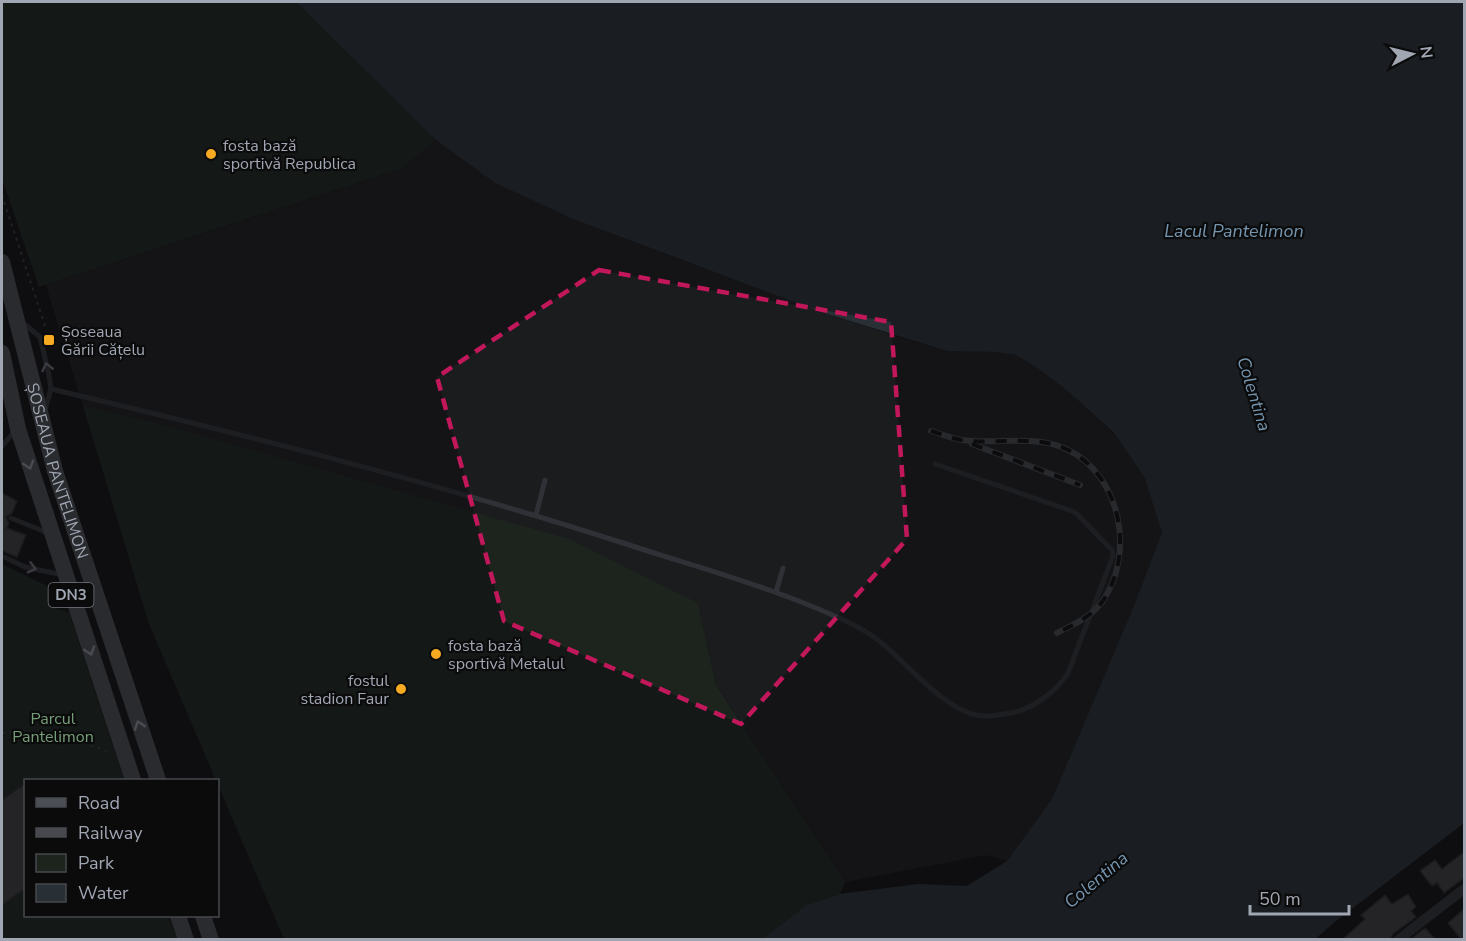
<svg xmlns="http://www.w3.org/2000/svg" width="1466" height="941" font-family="'Nunito Sans',sans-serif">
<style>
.built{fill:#1b1c1e}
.green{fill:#1c241d}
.water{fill:#283036}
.building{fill:#3e3f44;stroke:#29292d;stroke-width:1.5}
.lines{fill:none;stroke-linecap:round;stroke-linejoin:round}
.path{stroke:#36383d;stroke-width:2;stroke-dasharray:3 4.5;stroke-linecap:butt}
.service{stroke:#303136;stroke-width:5}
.minor{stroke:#303136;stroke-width:10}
.primary{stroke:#4c4e55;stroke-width:16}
.rail-casing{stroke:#47494f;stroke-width:6}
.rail{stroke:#0b0b0c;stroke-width:4;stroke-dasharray:11;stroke-linecap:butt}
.oneway{stroke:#6e717a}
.oneway2{stroke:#8f949f}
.marked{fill:none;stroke:#c2185b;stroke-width:4.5;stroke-dasharray:12 8;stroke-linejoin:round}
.poi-dot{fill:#f6aa22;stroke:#0b0b0c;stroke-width:2}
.labels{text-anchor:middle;stroke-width:4.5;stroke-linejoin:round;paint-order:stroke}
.shield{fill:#0b0b0c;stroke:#737880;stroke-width:1.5}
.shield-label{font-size:15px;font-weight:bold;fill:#a0a6b2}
.poi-label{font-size:16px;fill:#a0a6b2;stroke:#0b0b0c;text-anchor:start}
.street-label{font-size:16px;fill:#a0a6b2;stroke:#0b0b0c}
.park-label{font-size:16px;fill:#769e78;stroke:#0b0b0c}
.water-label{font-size:18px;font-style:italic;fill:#7595af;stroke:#0b0b0c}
</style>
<rect width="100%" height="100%" fill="#0f0f11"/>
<path class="built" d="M436,140L495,183L573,219L670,256L821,312L902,338L947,351L996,352L1016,355L1036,367L1069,392L1114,434L1146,478L1162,533L1131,613L1052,799L1007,861L986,855L845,882L716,685L698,603L149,421L83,406L46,285L403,168Z"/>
<g class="green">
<path d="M2,2H296L436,140L403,168L39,287L2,179Z"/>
<path d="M83,406L149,421L569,539L698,603L716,685L845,882L840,894L806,905L763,939H284L149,624Z"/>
<path d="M2,564L47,586L51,607L69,612L124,780H26V916H168L177,939L2,940Z"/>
</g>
<path class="water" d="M296,2H1464V823L1336,921L1315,939H763L806,905L840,894L918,884L967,886L1007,861L1052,799L1131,613L1162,533L1145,478L1114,433L1069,392L1036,367L1016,355L996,352L947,351L821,312L573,219L495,183L436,140Z"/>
<g class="building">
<path d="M2,493L17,501L12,513L6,517L9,523L7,528L26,535L17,557L2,551Z"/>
<path d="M26,783V888L2,905V800Z"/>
<path d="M1464,852V878L1444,893L1437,883L1432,886L1420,871L1435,860L1442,869Z"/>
<path d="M1408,894L1416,907L1411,911L1416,917L1393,934L1391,939H1343L1365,919L1361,915L1385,895L1392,904Z"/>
<path d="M1464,909V939H1461L1448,923Z"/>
<path d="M1425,928L1435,939H1411Z"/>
</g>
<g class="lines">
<g class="path">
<path d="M2,195L46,329"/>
<path d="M2,733C38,729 75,738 108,752"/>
</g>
<g class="service">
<path d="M22,322L40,337L49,375L51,389L45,410"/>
<path d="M51,389C242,434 433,482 620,542C683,563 748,580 809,605C832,615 857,624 878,640C905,661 940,705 972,714C985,718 998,715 1011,713C1033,709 1056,692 1068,673L1113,556L1112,550L1075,512L935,464"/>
<path d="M2,446L16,430"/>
<path d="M536,515L545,480"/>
<path d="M11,518L48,533"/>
<path d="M2,556L25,567L63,575"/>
<path d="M776,592L783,568"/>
</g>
<path class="minor" d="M1398,940L1464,889"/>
<g class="primary">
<path id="s1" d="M2,262L55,471L158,780"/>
<path d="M2,353L18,429L133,780"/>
<path d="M178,916L186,940"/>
<path d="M203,916L211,940"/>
</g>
<g class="rail-casing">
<g id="rail">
<path d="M931,431C941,434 951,438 961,440C995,445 1034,434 1066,449C1121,474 1136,554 1102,602C1091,617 1073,625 1057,633"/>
<path d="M972,444L1080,485"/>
</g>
</g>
<use href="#rail" class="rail"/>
</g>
<defs><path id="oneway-chevron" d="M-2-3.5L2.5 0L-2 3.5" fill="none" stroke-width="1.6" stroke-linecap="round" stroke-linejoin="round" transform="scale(1.5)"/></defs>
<g class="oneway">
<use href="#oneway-chevron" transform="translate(47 367) rotate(-103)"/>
<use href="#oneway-chevron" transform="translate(32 568) rotate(15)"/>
</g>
<g class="oneway2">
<use href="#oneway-chevron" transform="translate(29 465) rotate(72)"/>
<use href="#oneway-chevron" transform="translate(90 651) rotate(72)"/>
<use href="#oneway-chevron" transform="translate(139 725) rotate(-109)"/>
</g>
<path d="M0 0H1466V941H0ZM599,270L891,322L907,539L741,724L504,621L437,377Z" fill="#0f0f11" fill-opacity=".55" fill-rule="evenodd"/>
<path class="marked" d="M599,270L891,322L907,539L741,724L504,621L437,377Z"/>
<g class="poi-dot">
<circle cx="211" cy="154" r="6"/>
<rect x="43" y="334" width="12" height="12" rx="3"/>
<circle cx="436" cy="654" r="6"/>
<circle cx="401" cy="689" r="6"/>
</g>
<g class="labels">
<rect class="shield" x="48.5" y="583" width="45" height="24" rx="4.5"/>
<g class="shield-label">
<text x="71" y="600">DN3</text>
</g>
<g class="poi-label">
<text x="223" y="151">fosta bază<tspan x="223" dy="18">sportivă Republica</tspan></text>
<text x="61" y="337">Șoseaua<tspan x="61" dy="18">Gării Cățelu</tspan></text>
<text x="448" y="651">fosta bază<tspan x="448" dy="18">sportivă Metalul</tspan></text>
<text x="389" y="686" text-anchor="end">fostul<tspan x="389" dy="18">stadion Faur</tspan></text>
</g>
<g class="street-label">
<text dy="6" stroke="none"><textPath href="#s1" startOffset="216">ȘOSEAUA PANTELIMON</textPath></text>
</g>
<g class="park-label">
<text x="53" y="724">Parcul<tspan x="53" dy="18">Pantelimon</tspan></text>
</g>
<g class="water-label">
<text x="1234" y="237">Lacul Pantelimon</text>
<text transform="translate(1254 394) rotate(73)" y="6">Colentina</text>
<text transform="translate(1096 880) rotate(-40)" y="6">Colentina</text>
</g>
</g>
<rect width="1466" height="941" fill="none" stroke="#a0a6b2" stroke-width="6"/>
<rect x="24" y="779" width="195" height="138" fill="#0b0b0c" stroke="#47494e" stroke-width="1.5"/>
<rect x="36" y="798" width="30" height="9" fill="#4c4e55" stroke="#47494e" stroke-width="1.5"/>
<text x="78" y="809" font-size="18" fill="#a0a6b2">Road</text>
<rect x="36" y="828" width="30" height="9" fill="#47494f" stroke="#47494e" stroke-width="1.5"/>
<text x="78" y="839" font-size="18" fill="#a0a6b2">Railway</text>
<rect x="36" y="854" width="30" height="18" fill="#1c241d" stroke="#47494e" stroke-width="1.5"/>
<text x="78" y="869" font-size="18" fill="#a0a6b2">Park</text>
<rect x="36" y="884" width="30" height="18" fill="#283036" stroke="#47494e" stroke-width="1.5"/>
<text x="78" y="899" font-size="18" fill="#a0a6b2">Water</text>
<g transform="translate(1412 54) rotate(83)" stroke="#0b0b0c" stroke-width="4.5" paint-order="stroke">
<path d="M0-4.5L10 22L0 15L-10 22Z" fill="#a0a6b2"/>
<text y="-9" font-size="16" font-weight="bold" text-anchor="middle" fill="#a0a6b2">N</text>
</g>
<path d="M1250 905v9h99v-9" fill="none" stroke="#a0a6b2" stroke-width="3"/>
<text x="1259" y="905" font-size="18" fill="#a0a6b2" stroke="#0b0b0c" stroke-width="4.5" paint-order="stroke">50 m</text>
</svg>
